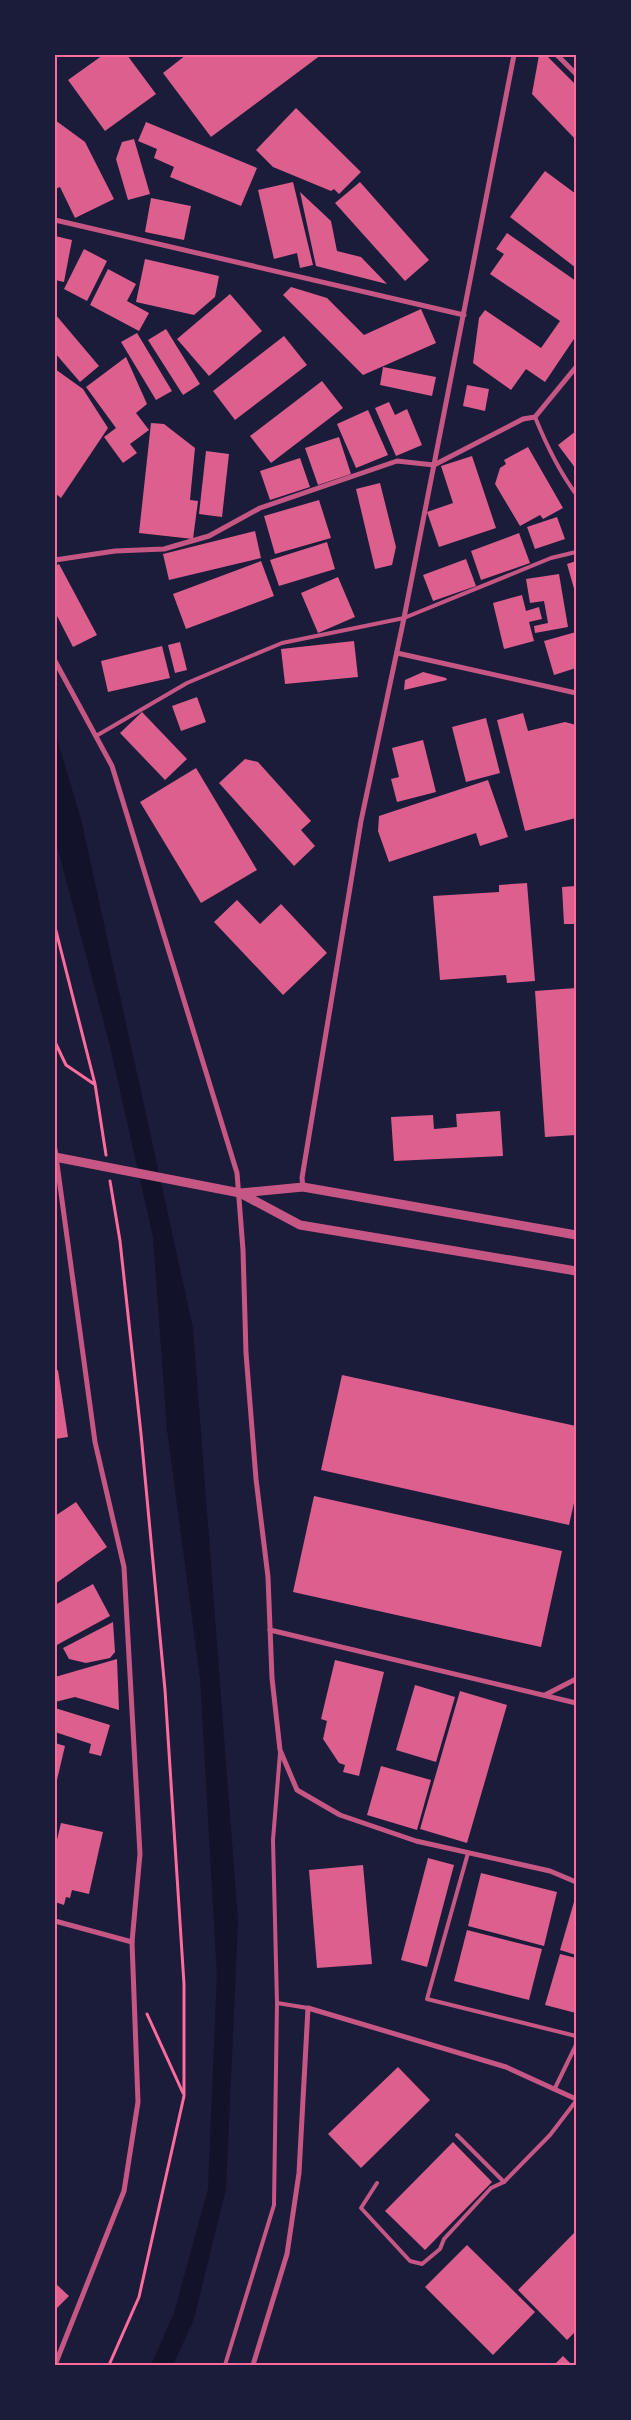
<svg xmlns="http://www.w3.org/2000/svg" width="631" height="2420" font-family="Helvetica,sans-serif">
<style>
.water{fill:#12122b}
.building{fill:#dd5f8e}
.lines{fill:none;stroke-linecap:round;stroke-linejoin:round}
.path{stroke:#ff6b9d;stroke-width:3}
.service{stroke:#c65784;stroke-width:4}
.minor{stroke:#c65784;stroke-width:5}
.tertiary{stroke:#c65784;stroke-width:9}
.neatline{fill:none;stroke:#ff6b9d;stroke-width:2}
</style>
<rect width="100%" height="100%" fill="#1b1b3a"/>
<path class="water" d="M55,732L81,819L193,1328L238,1921L226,2189L194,2319L173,2365H151L174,2313L208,2189L217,1975L200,1678L167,1429L153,1237L110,1046L55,838Z"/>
<g class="building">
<path d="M103,55H127L156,94L105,131L68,80Z"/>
<path d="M186,55H321L211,137L163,73Z"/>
<path d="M539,55H546L576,85V140L532,94Z"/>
<path d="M296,108L361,172L339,194L334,189L331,191L273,167L256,150Z"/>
<path d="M55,120L85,142L114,199L75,218L60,187L55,189Z"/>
<path d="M146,122L257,168L241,206L170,177L174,167L154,158L157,149L138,141Z"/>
<path d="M134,139L150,194L128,200L116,159L122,142Z"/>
<path d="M545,171L576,194V268L510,217Z"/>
<path d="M293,182L313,265L300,268L297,253L274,259L258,190Z"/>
<path d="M360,182L429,260L405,281L335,203Z"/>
<path d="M300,192L331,221L337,251L361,257L387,284L316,266Z"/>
<path d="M151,198L191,206L184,240L145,232Z"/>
<path d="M507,233L576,281V336L545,382L526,369L511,390L473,363L479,318L485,310L541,348L560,321L490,274L504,254L496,249Z"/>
<path d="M55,236L72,240L64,282L55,280Z"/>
<path d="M84,249L107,261L87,301L64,289Z"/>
<path d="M145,259L219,276L215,297L194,315L136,302Z"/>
<path d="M108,269L136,284L127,301L149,313L139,331L90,305Z"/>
<path d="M291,287L327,298L364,335L421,309L436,343L363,375L283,295Z"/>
<path d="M230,294L262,331L209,376L177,339Z"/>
<path d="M55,314L99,366L80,382L55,353Z"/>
<path d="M166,329L200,384L183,395L148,340Z"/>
<path d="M137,333L172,391L156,400L121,342Z"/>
<path d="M284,336L307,365L235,420L213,391Z"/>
<path d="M126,357L147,404L136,413L149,430L130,444L137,453L123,463L104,437L116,428L86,387Z"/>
<path d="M383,367L436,377L432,396L380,385Z"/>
<path d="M55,369L83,389L108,428L61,498L55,493Z"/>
<path d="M322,381L343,408L271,463L250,436Z"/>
<path d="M467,385L489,389L485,411L463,406Z"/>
<path d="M389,402L395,415L407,409L422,445L396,456L375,408Z"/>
<path d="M368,410L388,455L356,468L337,424Z"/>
<path d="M151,423L164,424L195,448L190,500L198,501L193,539L139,533Z"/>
<path d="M576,431V469L558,445Z"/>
<path d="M339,437L351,474L318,485L305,448Z"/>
<path d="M528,447L563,508L543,519L540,515L520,526L495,484L500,468L506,464L504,460Z"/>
<path d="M206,451L229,454L222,517L199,514Z"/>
<path d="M472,456L496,528L439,547L427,512L453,503L441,466Z"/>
<path d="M300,458L310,487L270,500L260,471Z"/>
<path d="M380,483L396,547L392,565L375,569L356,489Z"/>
<path d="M319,500L331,538L275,554L264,516Z"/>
<path d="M557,517L565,539L535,549L527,527Z"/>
<path d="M255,531L261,558L169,580L163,554Z"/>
<path d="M519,533L530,563L481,580L471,551Z"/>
<path d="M327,542L335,569L279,586L270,560Z"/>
<path d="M466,559L476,586L433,601L423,575Z"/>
<path d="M261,561L274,596L186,629L173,594Z"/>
<path d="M576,561V592H575L567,564Z"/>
<path d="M59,564L97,635L73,647L55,612V566Z"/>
<path d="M559,574L568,627L535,633L534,626L548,623L544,601L530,603L526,579Z"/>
<path d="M338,577L355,617L318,633L301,593Z"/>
<path d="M522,595L526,611L539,607L542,619L529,622L534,641L504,649L493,603Z"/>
<path d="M576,632V668L554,675L544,641Z"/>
<path d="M354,641L358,677L285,684L281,649Z"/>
<path d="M180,642L187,670L175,673L168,645Z"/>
<path d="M162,646L170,678L108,692L101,661Z"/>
<path d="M423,672L446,678L447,680L404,690L405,680Z"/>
<path d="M197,697L206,722L181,731L172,706Z"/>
<path d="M142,712L187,759L165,780L120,733Z"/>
<path d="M523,713L528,731L565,722L576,725V818L525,831L497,720Z"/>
<path d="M486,718L500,773L466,782L452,727Z"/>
<path d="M423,740L436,792L397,802L391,779L399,777L392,748Z"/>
<path d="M245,759L258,762L311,821L301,830L315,846L294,866L219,783Z"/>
<path d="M196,768L257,870L201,903L140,802Z"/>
<path d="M488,780L508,837L480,846L476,833L389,862L378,831L379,816Z"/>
<path d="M527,883L535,981L507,983L506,975L440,980L433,896L499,892V885Z"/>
<path d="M576,886V924H564L562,887Z"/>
<path d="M237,900L260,924L281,904L327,953L283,995L214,922Z"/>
<path d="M576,988V1135L545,1137L535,991Z"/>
<path d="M500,1111L503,1156L394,1161L391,1117L433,1115L434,1129L457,1127L456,1114Z"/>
<path d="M58,1370L68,1437L55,1439V1371Z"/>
<path d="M342,1375L576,1426V1494L569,1525L321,1470Z"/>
<path d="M314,1496L562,1551L541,1647L293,1592Z"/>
<path d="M76,1502L107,1547L55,1584V1516Z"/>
<path d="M93,1584L110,1616L55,1646V1605Z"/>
<path d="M113,1622L115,1652L110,1658L86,1663L69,1659L63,1648Z"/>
<path d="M117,1659L119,1710L75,1697L55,1702V1677Z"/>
<path d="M335,1660L384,1672L359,1776L343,1772L345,1765L339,1763L323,1739L327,1721L321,1719Z"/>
<path d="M415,1685L455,1697L436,1762L396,1750Z"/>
<path d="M460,1691L507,1705L467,1843L420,1829Z"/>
<path d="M55,1708L110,1725L101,1756L89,1753L91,1744L55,1732Z"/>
<path d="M55,1743L65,1746L56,1784H55Z"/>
<path d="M381,1766L431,1780L417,1830L367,1815Z"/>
<path d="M61,1823L103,1832L89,1894L72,1890L70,1898L66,1897L64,1905L55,1902V1848Z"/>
<path d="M428,1858L454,1865L427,1967L401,1960Z"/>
<path d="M363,1865L372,1964L317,1968L309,1870Z"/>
<path d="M481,1873L557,1892L544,1946L468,1926Z"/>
<path d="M576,1895V1955L560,1950Z"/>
<path d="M467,1930L542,1949L529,2000L454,1981Z"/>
<path d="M560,1954L576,1958V2013L545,2005Z"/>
<path d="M398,2067L430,2100L361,2168L328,2134Z"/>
<path d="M453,2142L492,2182L425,2250L385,2211Z"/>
<path d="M576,2231V2331L567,2340L518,2290Z"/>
<path d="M467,2245L535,2312L493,2355L425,2287Z"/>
<path d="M55,2283L69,2296L55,2310Z"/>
<path d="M563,2356L572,2365H554Z"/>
</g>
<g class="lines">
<g class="path">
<path d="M55,927L95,1084L106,1155"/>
<path d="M55,1042L66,1065L94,1084"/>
<path d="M147,2014L183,2093"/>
<path d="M109,2365L139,2297L184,2096V1984L165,1690L141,1434L120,1241L110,1181"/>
</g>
<g class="service">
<path d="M535,417C546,444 558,470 576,494"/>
<path d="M96,736L187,683L282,643L404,618L551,558L576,552"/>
<path d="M468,1853L427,1999L576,2036"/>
<path d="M277,2003L308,2008"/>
<path d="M555,2088L576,2045"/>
<path d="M457,2135L504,2182"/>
<path d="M377,2183L361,2208L410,2261L422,2264L440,2249L444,2239L491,2188L504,2182L550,2135L576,2101"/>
<path d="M225,2365L274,2205L277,2003L273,1840L280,1753"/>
</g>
<g class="minor">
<path d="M557,55L576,74"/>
<path d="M55,220L464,315"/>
<path d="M55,560L115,551L164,549L209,536L260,508L397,461L434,465L523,419L535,417L576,367"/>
<path d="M397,653L576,693"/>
<path d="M55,661L112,766L237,1173L243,1250L246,1353L256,1479L268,1577L272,1678L280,1750L297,1790L340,1815L416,1841L550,1871L576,1882"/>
<path d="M55,1149L95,1442L124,1567L140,1854L132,1942L138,2102L124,2191L55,2365"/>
<path d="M303,1187L302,1178L361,821L404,618L514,55"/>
<path d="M270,1630L576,1703"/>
<path d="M545,1695L576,1679"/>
<path d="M55,1921L132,1942"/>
<path d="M253,2365L287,2254L299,2173L308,2008L506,2067L576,2099"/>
</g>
<g class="tertiary">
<path d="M55,1157L240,1193L303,1187L576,1235"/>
<path d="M240,1193L300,1225L576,1271"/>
</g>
</g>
<rect width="631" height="2420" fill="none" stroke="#1b1b3a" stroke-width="112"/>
<rect x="56" y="56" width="519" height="2308" class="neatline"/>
</svg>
